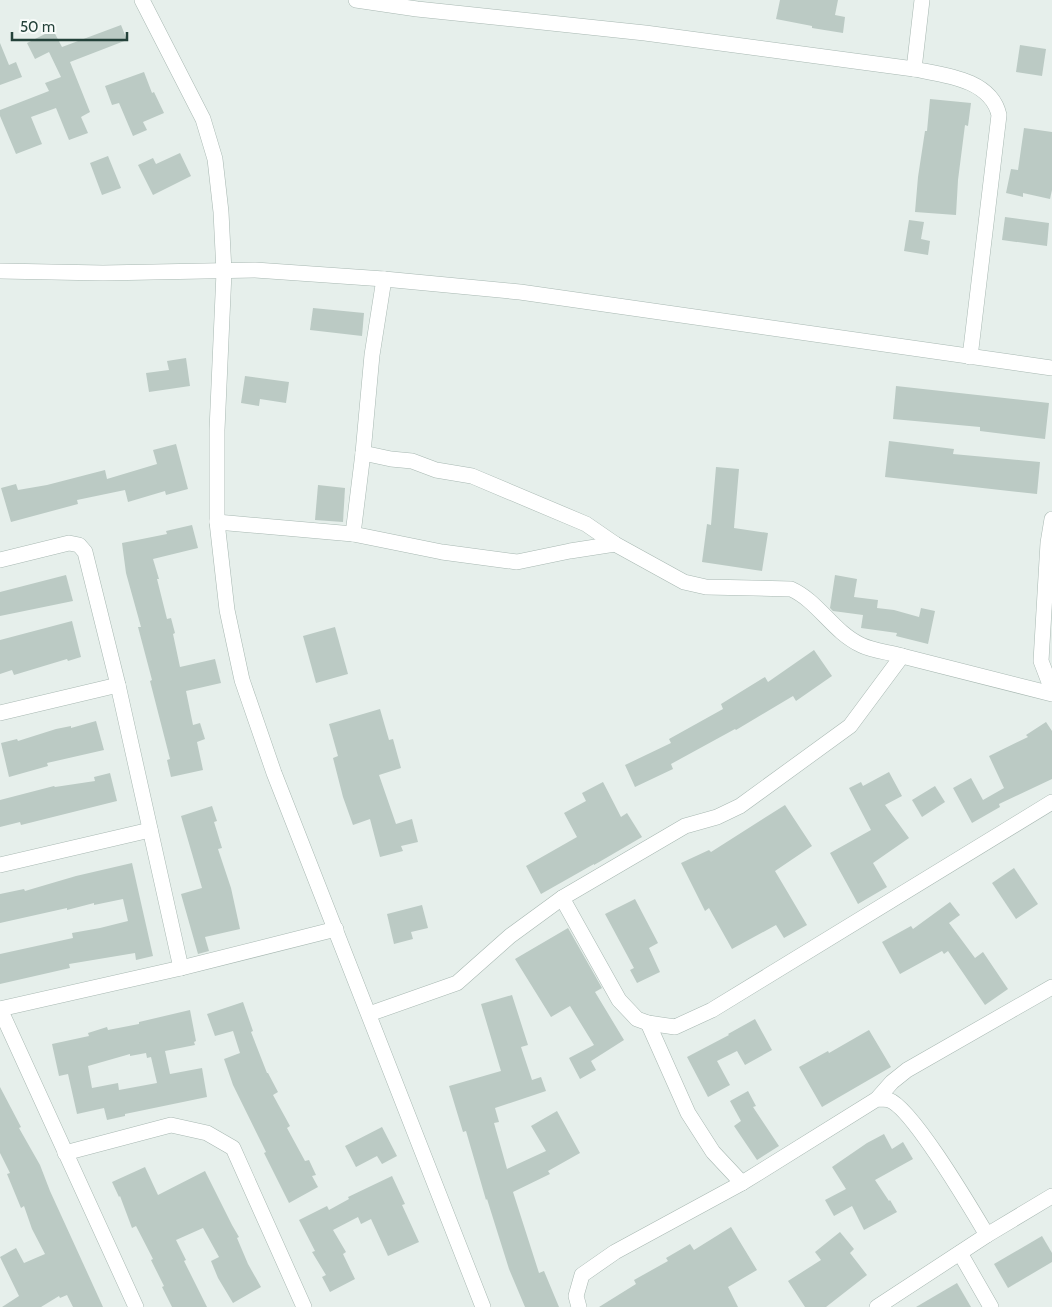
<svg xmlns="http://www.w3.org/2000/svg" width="1052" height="1307" font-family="Cabin,sans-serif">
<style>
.building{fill:#bbcac4;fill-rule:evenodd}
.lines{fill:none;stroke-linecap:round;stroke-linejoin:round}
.street-casing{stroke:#a8b8b2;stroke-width:16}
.street{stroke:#fff;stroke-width:15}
</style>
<rect width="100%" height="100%" fill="#e6efeb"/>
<g class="building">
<path d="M780,0H838L835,15L845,17L843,33L812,28V26L776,19Z"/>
<path d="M121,25L127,40L70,62L90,112L81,117L88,133L69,140L56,108L31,117L42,144L16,154L0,116V110L49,91L45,83L61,77L49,52L35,59L27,43L53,30L62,47Z"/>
<path d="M0,43L9,65L16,62L22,77L0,85Z"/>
<path d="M1020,45L1046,49L1042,76L1016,72Z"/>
<path d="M144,72L152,93L154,92L164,113L143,122L147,130L133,136L119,103L112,105L105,86Z"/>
<path d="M930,99L971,103L968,126L965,125L958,180L956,215L915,212L918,177L925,131H927Z"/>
<path d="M1024,128L1052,132V190L1050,199L1023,193V197L1006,193L1011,169L1018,170Z"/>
<path d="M180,153L191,176L153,195L138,165L153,158L156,164Z"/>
<path d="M108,156L121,188L102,195L90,163Z"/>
<path d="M1005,217L1049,223L1047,246L1002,240Z"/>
<path d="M909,220L924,222L921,239L930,241L928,255L904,251Z"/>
<path d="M313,308L364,313L362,336L310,330Z"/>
<path d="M186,358L190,386L149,392L146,373L169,370L167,361Z"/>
<path d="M245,376L289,382L286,403L260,399L259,406L241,403Z"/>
<path d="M896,386L1049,403L1045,439L980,431V427L893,419Z"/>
<path d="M889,441L954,449L953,454L1040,462L1037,494L885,477Z"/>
<path d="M176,444L188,489L166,495L165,491L128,502L125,490L77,500L78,504L11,522L1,488L16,484L18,490L47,485L105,470L107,479L157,464L153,450Z"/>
<path d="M716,467L739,469L734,528L768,533L762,571L702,562L707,524L711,525Z"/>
<path d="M318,485L345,488L343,522L315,520Z"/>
<path d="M192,525L198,548L153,559L159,579H157L167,619L171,618L175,633L173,634L180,667L215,659L221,683L186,691L193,725L200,723L205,739L197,742L203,770L171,777L167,760L170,759L150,681L152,680L138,627H141L126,573L122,543L167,534L166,531Z"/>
<path d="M66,575L73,601L0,616V592Z"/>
<path d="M835,575L857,579L854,597L878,600L877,608L894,610L919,617L921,608L935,611L928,644L896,636L897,633L861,628L863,615L833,611L830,608Z"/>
<path d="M72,621L81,657L68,661L67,659L14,675L12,670L0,674V640Z"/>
<path d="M335,627L348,674L316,683L303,636Z"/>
<path d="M814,650L832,676L796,701L793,696L736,730L735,729L671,764L673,769L635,787L625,765L671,743L669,739L723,709L721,704L765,677L768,682Z"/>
<path d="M380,709L389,740L393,739L401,768L379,775L396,824L412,819L418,842L401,846L403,851L380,857L370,819L353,825L343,797L333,758L338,756L329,724Z"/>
<path d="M96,721L104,750L47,763L48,766L9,777L1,743L17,739L18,741L56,729L71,726V728Z"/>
<path d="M1046,722L1052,731V779L999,804L1000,807L972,823L953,788L971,778L983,800L1004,788L989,756L1028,737L1026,735Z"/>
<path d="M889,772L902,796L885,805L909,838L873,863L887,887L858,904L830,853L871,830L849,788L861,782L863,786Z"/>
<path d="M110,773L117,801L21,825L20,822L0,827V800L54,786L55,787L95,781L94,777Z"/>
<path d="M603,782L621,817L627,813L642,837L594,865V864L541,894L526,866L577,837L564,813L586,801L582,793Z"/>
<path d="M935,786L945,802L922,817L912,800Z"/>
<path d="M785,805L812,846L775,871L807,925L784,938L776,925L732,949L709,908L705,911L681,863L709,850L711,852Z"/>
<path d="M212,806L217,821L214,822L222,848L218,849L231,888L240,929L205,937L209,951L198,954L181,894L202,888L181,816Z"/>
<path d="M132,863L153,956L136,960L135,953L69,964L70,968L0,984V954L73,938L72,933L100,928L128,921L123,899L94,905V903L67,910V908L0,923V894L24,889L25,891L76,876Z"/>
<path d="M1014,868L1038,904L1016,919L992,883Z"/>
<path d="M635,899L658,943L649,948L660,972L637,983L630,970L634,968L605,914Z"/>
<path d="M950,902L960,915L949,923L975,958L983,952L1008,989L985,1005L948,951L944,954L942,951L900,974L882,942L911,926L913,929Z"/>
<path d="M422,905L428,928L411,932L413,939L394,944L387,914Z"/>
<path d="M568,928L602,988L595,992L624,1040L591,1061L596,1070L580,1079L569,1058L594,1045L570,1006L551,1017L515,959Z"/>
<path d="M512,995L528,1045L521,1047L532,1080L541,1077L546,1091L495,1108L499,1122L494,1123L507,1169L546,1151L531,1126L557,1111L580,1153L548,1171L550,1174L513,1192L539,1273L544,1271L559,1307H525L509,1269L487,1199L486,1200L466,1131L463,1132L449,1086L501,1071L481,1004Z"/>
<path d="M243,1002L253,1031L251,1032L267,1073H268L278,1092L273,1095L290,1126L287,1128L305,1161L309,1160L316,1175L312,1176L318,1187L289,1203L264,1153L266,1152L233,1085L224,1059L240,1053L233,1031L215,1036L207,1014Z"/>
<path d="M190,1010L196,1041L194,1042L195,1045L165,1051L170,1074L202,1068L207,1097L125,1114V1116L107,1120L104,1108L77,1114L68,1074L59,1076L52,1044L89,1036L88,1033L107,1027L108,1030L139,1024V1022ZM146,1053L147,1058L151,1057L157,1083L119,1090L118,1083L92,1088L88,1066L130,1054V1056Z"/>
<path d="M755,1019L772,1050L745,1065L737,1051L717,1061L730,1085L708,1097L687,1057L729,1035L728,1034Z"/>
<path d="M869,1030L891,1067L822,1107L799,1067L828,1051L829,1053Z"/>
<path d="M0,1087L21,1127L19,1128L40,1165L50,1191L103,1307H73L67,1295L60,1298L59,1296L41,1307H2L19,1296L0,1257L16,1248L24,1263L45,1254L32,1229L24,1206L21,1208L7,1174L10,1173L0,1153Z"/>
<path d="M748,1091L756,1106L753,1107L779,1146L757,1160L734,1126L741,1121L730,1101Z"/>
<path d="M382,1127L397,1156L382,1164L377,1156L356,1167L345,1146Z"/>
<path d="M884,1134L892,1149L903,1142L913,1159L875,1180L889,1201L890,1200L897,1212L864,1230L852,1206L834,1216L825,1200L846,1189L832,1167L867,1143Z"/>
<path d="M145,1167L158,1195L205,1171L232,1225L239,1237L237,1238L248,1264L261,1287L233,1303L218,1278L211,1261L219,1257L203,1228L176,1240L186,1260L184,1261L207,1307H172L162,1287L164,1286L151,1260L153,1259L136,1226L132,1228L120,1196L119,1197L112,1182Z"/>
<path d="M392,1176L405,1204L402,1205L419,1242L388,1256L371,1219L361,1224L358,1217L333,1230L346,1252L343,1254L355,1279L330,1292L322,1277L326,1275L312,1252L315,1251L299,1220L327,1206L329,1210L349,1199L348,1197Z"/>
<path d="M731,1227L757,1270L728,1287L738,1307H599L636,1284L634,1280L668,1261L666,1258L690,1244L694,1250Z"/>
<path d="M840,1232L854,1249L850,1253L867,1275L826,1307H805L788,1281L821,1260L815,1252Z"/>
<path d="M1042,1236L1052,1253V1262L1008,1288L994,1264Z"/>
<path d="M957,1283L971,1307H916Z"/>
</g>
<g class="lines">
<g class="street-casing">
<g id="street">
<path d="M142,0L203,119L215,159L221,212L224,272L217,430V522L227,610L242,680L274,773L483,1307"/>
<path d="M356,0L417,9L645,33L914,69C944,75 991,79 999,115L970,357"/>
<path d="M914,69L922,0"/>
<path d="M0,271L103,273L255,270L384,279L520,292L1052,368"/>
<path d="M384,279L372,355L363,453L391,459L412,461L436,470L472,476L586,524L615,544L684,582L706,587L791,589C818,601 833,632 861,645C873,651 889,652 902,656"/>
<path d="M363,453L353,534L442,552L517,562L570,551L615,544"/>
<path d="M1052,519L1048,543L1041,661L1052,690"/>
<path d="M217,522L353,534"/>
<path d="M0,560L69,543L79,545L85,552L118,685L181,968"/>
<path d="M0,713L118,685"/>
<path d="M0,865L150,830"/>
<path d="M562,898L619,1000L637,1019L648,1023L675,1027L712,1010L1052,802"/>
<path d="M0,1009L181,968L336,929"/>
<path d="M0,1009L136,1307"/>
<path d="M369,1014L457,983L510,936L562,898L685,826L717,817L740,806L850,726L902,656L1052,694"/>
<path d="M648,1023L688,1113L713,1152L742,1183"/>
<path d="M877,1099L892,1082L907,1070L1052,987"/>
<path d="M65,1153L171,1125L207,1133L233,1148L304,1307"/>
<path d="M960,1253L991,1307"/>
<path d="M579,1307L576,1296L582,1275L615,1252L742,1183L877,1099C880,1099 886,1099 889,1100C912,1108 972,1210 987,1235"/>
<path d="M877,1307L987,1235L1052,1196"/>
</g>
</g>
<use href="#street" class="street"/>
</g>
<path d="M12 32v8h115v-8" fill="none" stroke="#24423a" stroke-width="2.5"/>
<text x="20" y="32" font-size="15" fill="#24423a" stroke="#f7fbf9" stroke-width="4" paint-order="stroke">50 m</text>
</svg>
